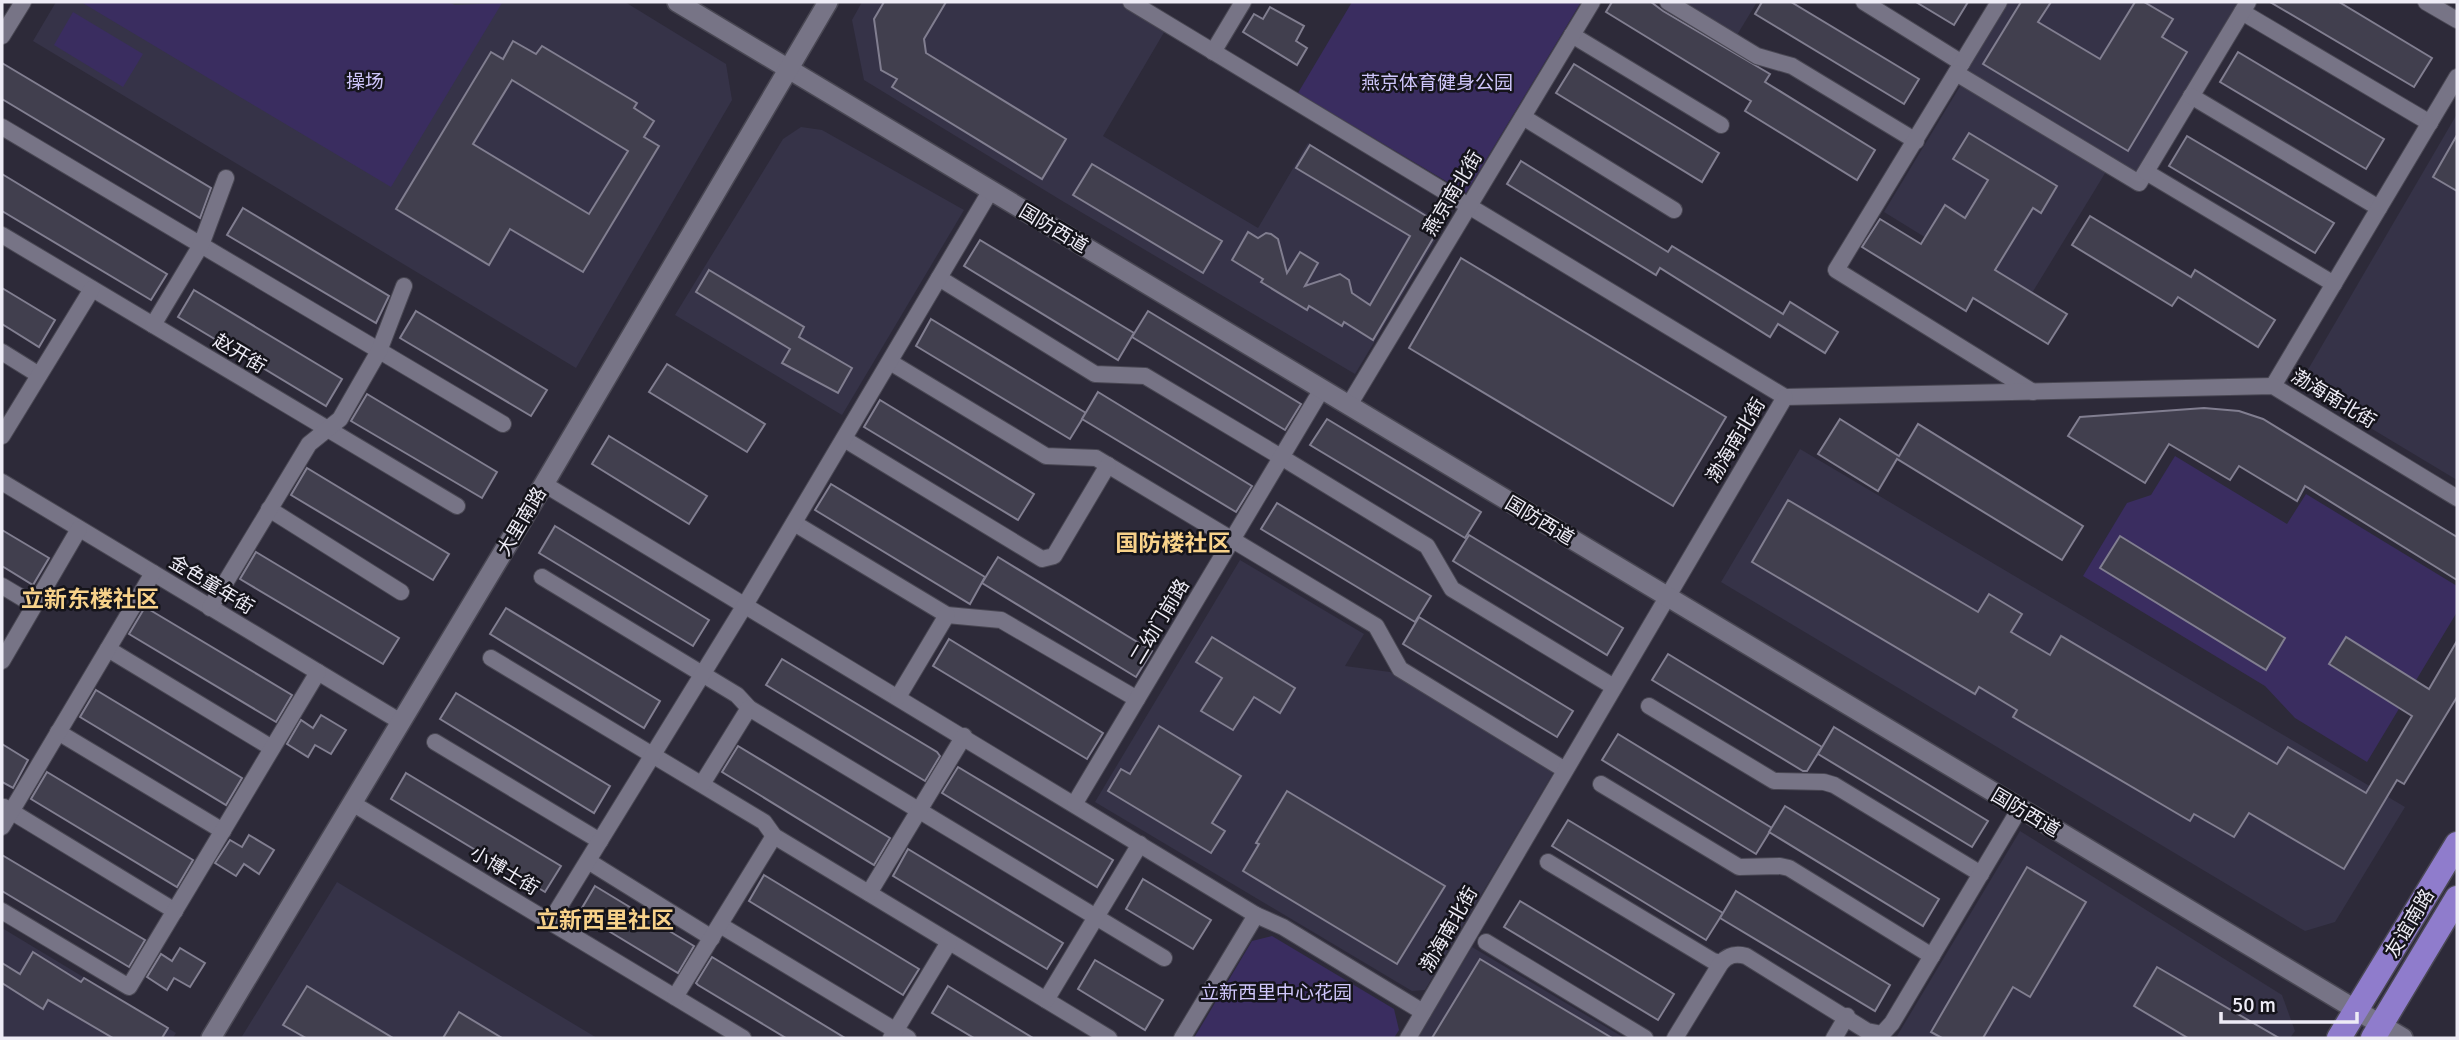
<svg xmlns="http://www.w3.org/2000/svg" width="2459" height="1040" font-family="Signika,'Noto Sans SC',sans-serif">
<style>
.built{fill:#363348}
.green{fill:#3a2d60}
.building{fill:#413f4e;stroke:#817e90;stroke-width:2;fill-rule:evenodd}
.lines{fill:none;stroke-linecap:round;stroke-linejoin:round}
.minor-casing{stroke:#494753;stroke-width:18}
.tertiary-casing{stroke:#494753;stroke-width:22}
.primary-casing{stroke:#494753;stroke-width:27}
.minor{stroke:#777486;stroke-width:16}
.tertiary{stroke:#777486;stroke-width:19}
.primary{stroke:#8f7ccc;stroke-width:24}
.labels{text-anchor:middle;stroke-width:5;stroke-linejoin:round;paint-order:stroke}
.park-label{font-size:19px;fill:#cfc6fb;stroke:#15141b}
.street-label{font-size:19px;fill:#eeecf6;stroke:#15141b}
.quarter-label{font-size:23px;font-weight:bold;fill:#f8d28a;stroke:#15141b}
</style>
<rect width="100%" height="100%" fill="#2d2a39"/>
<g class="built">
<path d="M56,2H625L726,64L732,100L576,368L33,41Z"/>
<path d="M862,2H1121L1166,29L1103,136L1258,228L1308,143L1445,224L1355,374L1064,202L864,80L852,20Z"/>
<path d="M1683,2H1757L1737,35Z"/>
<path d="M2008,2H2238L2136,172L1966,70Z"/>
<path d="M1962,83L2107,170L2032,293L1988,276L1884,212Z"/>
<path d="M2457,114V480L2299,385Z"/>
<path d="M801,127L822,130L964,210L842,415L675,315L783,139Z"/>
<path d="M1800,449L2405,807L2335,922L2305,931L1721,582Z"/>
<path d="M1240,560L1364,634L1345,666L1390,672L1555,770L1425,990L1412,991L1095,802Z"/>
<path d="M2020,831L2282,995L2295,1031L2290,1038H1901L1897,1036Z"/>
<path d="M337,882L597,1038H241Z"/>
<path d="M2,928L176,1033L173,1038H2Z"/>
<path d="M1472,947L1621,1036L1619,1038H1417Z"/>
</g>
<g class="green">
<path d="M81,2H448L455,5L502,3L391,187Z"/>
<path d="M1352,2H1581L1466,193L1298,93Z"/>
<path d="M73,12L143,54L123,87L54,45Z"/>
<path d="M2175,456L2287,524L2306,494L2457,586V612L2367,762L2295,718L2265,686L2083,576L2127,503L2151,495Z"/>
<path d="M1272,936L1394,1009L1399,1030L1394,1038H1194L1252,941Z"/>
</g>
<g class="building">
<path d="M884,2H946L924,39L926,53L1066,139L1042,179L892,87L897,79L881,70L874,19Z"/>
<path d="M1612,2H1651L1663,11L1770,74L1765,82L1875,150L1857,180L1745,111L1751,101L1606,12Z"/>
<path d="M1762,2H1791L1919,79L1904,104L1755,14Z"/>
<path d="M1916,2H1968L1954,25Z"/>
<path d="M2021,2H2051L2038,22L2100,59L2135,2H2144L2173,19L2162,37L2187,52L2128,151L1983,64Z"/>
<path d="M2270,2H2339L2432,58L2414,87Z"/>
<path d="M1270,7L1304,26L1296,41L1307,48L1297,65L1243,32L1254,14L1263,19Z"/>
<path d="M513,41L536,54L542,46L637,103L634,108L654,121L644,137L659,146L583,272L510,229L489,265L396,209L491,52L503,59ZM512,80L628,151L589,214L473,144Z"/>
<path d="M2238,52L2384,139L2366,169L2220,82Z"/>
<path d="M2,63L211,188L200,218L2,99Z"/>
<path d="M1574,64L1719,153L1702,182L1556,93Z"/>
<path d="M1969,133L2057,186L2041,213L2033,208L1995,270L2067,314L2048,344L1973,298L1966,311L1862,247L1880,219L1921,244L1945,205L1965,218L1988,180L1953,159Z"/>
<path d="M2457,135V191L2433,177Z"/>
<path d="M2187,136L2334,223L2315,253L2169,166Z"/>
<path d="M1310,145L1441,225L1373,340L1344,322L1342,326L1309,306L1307,310L1261,282L1263,279L1232,260L1248,232L1258,238L1266,233L1271,234L1278,239L1287,273L1300,252L1318,263L1305,286L1340,274L1349,280L1352,293L1370,305L1410,236L1296,168Z"/>
<path d="M1521,161L1668,252L1672,246L1783,314L1790,302L1838,332L1825,353L1778,324L1770,337L1660,268L1656,275L1507,184Z"/>
<path d="M1092,164L1222,241L1203,273L1073,195Z"/>
<path d="M2,174L167,274L151,300L2,211Z"/>
<path d="M243,208L389,296L376,323L227,235Z"/>
<path d="M2090,216L2191,277L2195,270L2275,320L2258,347L2178,297L2172,306L2072,245Z"/>
<path d="M980,240L1134,333L1118,360L964,266Z"/>
<path d="M1461,258L1726,417L1673,506L1409,348Z"/>
<path d="M709,270L804,327L799,337L852,368L838,393L782,363L790,349L696,292Z"/>
<path d="M2,288L55,320L39,347L2,324Z"/>
<path d="M194,290L342,379L326,406L178,317Z"/>
<path d="M416,311L547,390L531,416L400,338Z"/>
<path d="M1148,311L1301,404L1285,430L1132,337Z"/>
<path d="M931,319L1086,413L1070,439L916,346Z"/>
<path d="M667,364L765,424L747,452L649,392Z"/>
<path d="M1098,392L1252,486L1236,512L1082,419Z"/>
<path d="M367,394L497,472L482,498L351,421Z"/>
<path d="M880,400L1034,494L1018,520L864,427Z"/>
<path d="M2204,408L2239,411L2263,419L2457,537V580L2305,486L2297,501L2239,466L2230,480L2169,444L2145,483L2068,436L2080,417Z"/>
<path d="M1327,419L1481,512L1465,538L1310,445Z"/>
<path d="M1840,419L1899,456L1918,424L2083,526L2062,560L1897,459L1878,491L1818,454Z"/>
<path d="M609,436L707,496L689,524L592,464Z"/>
<path d="M307,468L449,554L433,580L291,495Z"/>
<path d="M831,484L985,577L970,604L815,510Z"/>
<path d="M1788,500L1978,612L1989,594L2022,614L2011,632L2050,655L2061,636L2277,764L2288,747L2366,793L2412,716L2329,664L2346,637L2429,689L2457,641V697L2404,784L2397,780L2344,869L2249,813L2234,837L2194,814L2190,821L2013,717L2017,710L1979,687L1975,694L1752,562Z"/>
<path d="M1277,503L1431,596L1415,622L1261,529Z"/>
<path d="M555,526L709,620L693,646L539,553Z"/>
<path d="M2,530L49,558L33,585L2,566Z"/>
<path d="M1469,535L1623,628L1607,655L1453,561Z"/>
<path d="M2120,536L2285,638L2266,670L2100,568Z"/>
<path d="M256,552L399,638L383,664L240,579Z"/>
<path d="M998,557L1152,651L1136,677L982,583Z"/>
<path d="M145,607L292,695L276,722L129,634Z"/>
<path d="M506,608L660,701L644,728L490,634Z"/>
<path d="M1419,617L1573,711L1557,737L1403,644Z"/>
<path d="M1212,637L1295,688L1280,713L1254,697L1233,730L1201,711L1222,678L1196,662Z"/>
<path d="M949,639L1103,733L1087,759L933,666Z"/>
<path d="M1668,654L1822,747L1807,771H1803L1652,680Z"/>
<path d="M782,659L937,752L940,756L925,781L766,685Z"/>
<path d="M96,690L242,778L226,805L80,717Z"/>
<path d="M456,693L610,786L594,813L440,719Z"/>
<path d="M321,715L346,730L331,754L315,745L308,757L287,744L301,720L313,728Z"/>
<path d="M1159,726L1241,776L1212,823L1225,831L1211,853L1108,791L1121,769L1130,774Z"/>
<path d="M1834,727L1988,821L1972,847L1818,754Z"/>
<path d="M1618,734L1772,828L1756,854L1602,760Z"/>
<path d="M2,744L28,760L13,788L2,782Z"/>
<path d="M738,746L890,838L874,865L722,772Z"/>
<path d="M958,767L1113,860L1097,887L942,793Z"/>
<path d="M47,772L193,860L177,887L31,799Z"/>
<path d="M406,773L561,866L545,892L391,799Z"/>
<path d="M1287,791L1445,886L1397,964L1243,871L1259,844L1256,843Z"/>
<path d="M1785,806L1939,899L1923,926L1769,832Z"/>
<path d="M1568,820L1723,913L1706,940L1552,846Z"/>
<path d="M249,835L274,850L259,874L244,864L236,876L215,863L230,840L242,847Z"/>
<path d="M908,849L1063,943L1047,969L893,876Z"/>
<path d="M2,855L145,940L129,967L2,891Z"/>
<path d="M2027,867L2086,902L2030,997L2013,987L1983,1038H1942L1931,1032Z"/>
<path d="M764,875L919,969L903,995L749,901Z"/>
<path d="M1143,879L1211,920L1193,949L1126,909Z"/>
<path d="M595,886L694,946L678,973L579,913Z"/>
<path d="M1736,891L1890,985L1875,1011L1720,918Z"/>
<path d="M1520,901L1674,994L1658,1020L1504,927Z"/>
<path d="M180,948L205,963L190,987L174,978L167,990L147,977L161,954L172,961Z"/>
<path d="M33,952L81,982L84,978L168,1028L162,1038H113L48,1000L43,1009L2,983V963L20,974Z"/>
<path d="M712,957L845,1038H786L698,985L696,983Z"/>
<path d="M1480,959L1555,1004L1612,1038H1432Z"/>
<path d="M1095,960L1163,1000L1145,1030L1078,989Z"/>
<path d="M2157,967L2279,1038H2188L2134,1006Z"/>
<path d="M307,986L393,1038H306L283,1025Z"/>
<path d="M948,986L1033,1038H974L932,1013Z"/>
<path d="M459,1012L502,1038H443Z"/>
</g>
<g class="lines">
<g class="minor-casing">
<g id="minor">
<path d="M1131,2L1785,397"/>
<path d="M1668,2L1757,56L1792,66L1916,141"/>
<path d="M1864,2L1962,63"/>
<path d="M1999,2L1836,270L2033,392"/>
<path d="M2426,2L2457,20"/>
<path d="M2242,12L2430,123"/>
<path d="M1572,35L1721,125"/>
<path d="M2,36L23,2"/>
<path d="M1213,52L1243,2"/>
<path d="M1956,73L2139,183L2248,2"/>
<path d="M2191,96L2379,208"/>
<path d="M1523,117L1674,210"/>
<path d="M2,127L503,424"/>
<path d="M2146,172L2334,284"/>
<path d="M2,235L457,506"/>
<path d="M939,278L1095,374L1145,376L1281,457L1427,546L1452,589L1614,687"/>
<path d="M153,325L201,245L226,178"/>
<path d="M2,352L39,375"/>
<path d="M890,362L1046,456L1096,458L1376,626L1400,669L1565,770"/>
<path d="M2273,386L2457,77"/>
<path d="M1785,397L2273,386L2457,498"/>
<path d="M1349,405L1592,2"/>
<path d="M2,436L92,289"/>
<path d="M844,439L1042,559L1054,556L1108,465"/>
<path d="M2,482L401,722"/>
<path d="M544,484L1256,915L1283,927L1423,1012"/>
<path d="M269,509L401,592"/>
<path d="M794,523L947,615L1001,620L1137,699"/>
<path d="M542,577L737,695L749,708"/>
<path d="M2,586L34,605"/>
<path d="M210,608L309,444L340,419L379,351L404,286"/>
<path d="M108,649L272,748"/>
<path d="M491,658L764,822L774,836L1109,1038"/>
<path d="M2,661L79,529"/>
<path d="M898,697L947,615"/>
<path d="M1649,706L1774,781L1824,782L1834,785L1981,874"/>
<path d="M58,732L223,831"/>
<path d="M435,742L600,841"/>
<path d="M702,784L749,708L1164,958"/>
<path d="M1601,784L1739,867L1780,866L1789,868L1932,956"/>
<path d="M352,803L743,1038"/>
<path d="M1075,803L1322,389"/>
<path d="M4,807L175,911"/>
<path d="M2,827L153,573"/>
<path d="M588,861L712,938"/>
<path d="M1548,862L1713,961L1721,963"/>
<path d="M869,893L964,736"/>
<path d="M2,911L129,987L318,672"/>
<path d="M550,922L745,605L991,190"/>
<path d="M720,925L908,1038"/>
<path d="M1486,942L1645,1038"/>
<path d="M675,997L774,836"/>
<path d="M1046,1000L1140,844"/>
<path d="M891,1038L949,942"/>
<path d="M1182,1038L1256,915"/>
<path d="M1408,1038L1785,397"/>
<path d="M1675,1038L1721,963C1728,955 1735,953 1746,956L1867,1031L1882,1034L1892,1023L2020,808"/>
<path d="M1834,1038L1847,1016"/>
</g>
</g>
<g class="tertiary-casing">
<g id="tertiary">
<path d="M677,2L2403,1038"/>
<path d="M211,1038L544,484L828,2"/>
</g>
</g>
<g class="primary-casing">
<g id="primary">
<path d="M2339,1038L2457,844"/>
<path d="M2373,1038L2457,898"/>
</g>
</g>
<use href="#minor" class="minor"/>
<use href="#tertiary" class="tertiary"/>
<use href="#primary" class="primary"/>
</g>
<g class="labels">
<g class="park-label">
<text x="365" y="88">操场</text>
<text x="1437" y="89">燕京体育健身公园</text>
<text x="1276" y="999">立新西里中心花园</text>
</g>
<g class="street-label">
<text transform="translate(1452 193) rotate(-59)" y="7">燕京南北街</text>
<text transform="translate(1054 228) rotate(31)" y="7">国防西道</text>
<text transform="translate(240 353) rotate(31)" y="7">赵开街</text>
<text transform="translate(2334 398) rotate(31)" y="7">渤海南北街</text>
<text transform="translate(1735 440) rotate(-59)" y="7">渤海南北街</text>
<text transform="translate(1540 520) rotate(31)" y="7">国防西道</text>
<text transform="translate(521 521) rotate(-59)" y="7">大里南路</text>
<text transform="translate(212 584) rotate(31)" y="7">金色童年街</text>
<text transform="translate(1159 621) rotate(-59)" y="7">二幼门前路</text>
<text transform="translate(2026 812) rotate(31)" y="7">国防西道</text>
<text transform="translate(505 870) rotate(31)" y="7">小博士街</text>
<text transform="translate(2409 923) rotate(-59)" y="7">友谊南路</text>
<text transform="translate(1448 929) rotate(-60)" y="7">渤海南北街</text>
</g>
<g class="quarter-label">
<text x="1173" y="551">国防楼社区</text>
<text x="90" y="607">立新东楼社区</text>
<text x="605" y="928">立新西里社区</text>
</g>
</g>
<rect width="2459" height="1040" fill="none" stroke="#eeecf6" stroke-width="7"/>
<path d="M2221 1012v10h136v-10" fill="none" stroke="#eeecf6" stroke-width="3.5"/>
<text x="2232" y="1012" font-size="21" fill="#eeecf6" stroke="#15141b" stroke-width="5" paint-order="stroke">50 m</text>
</svg>
